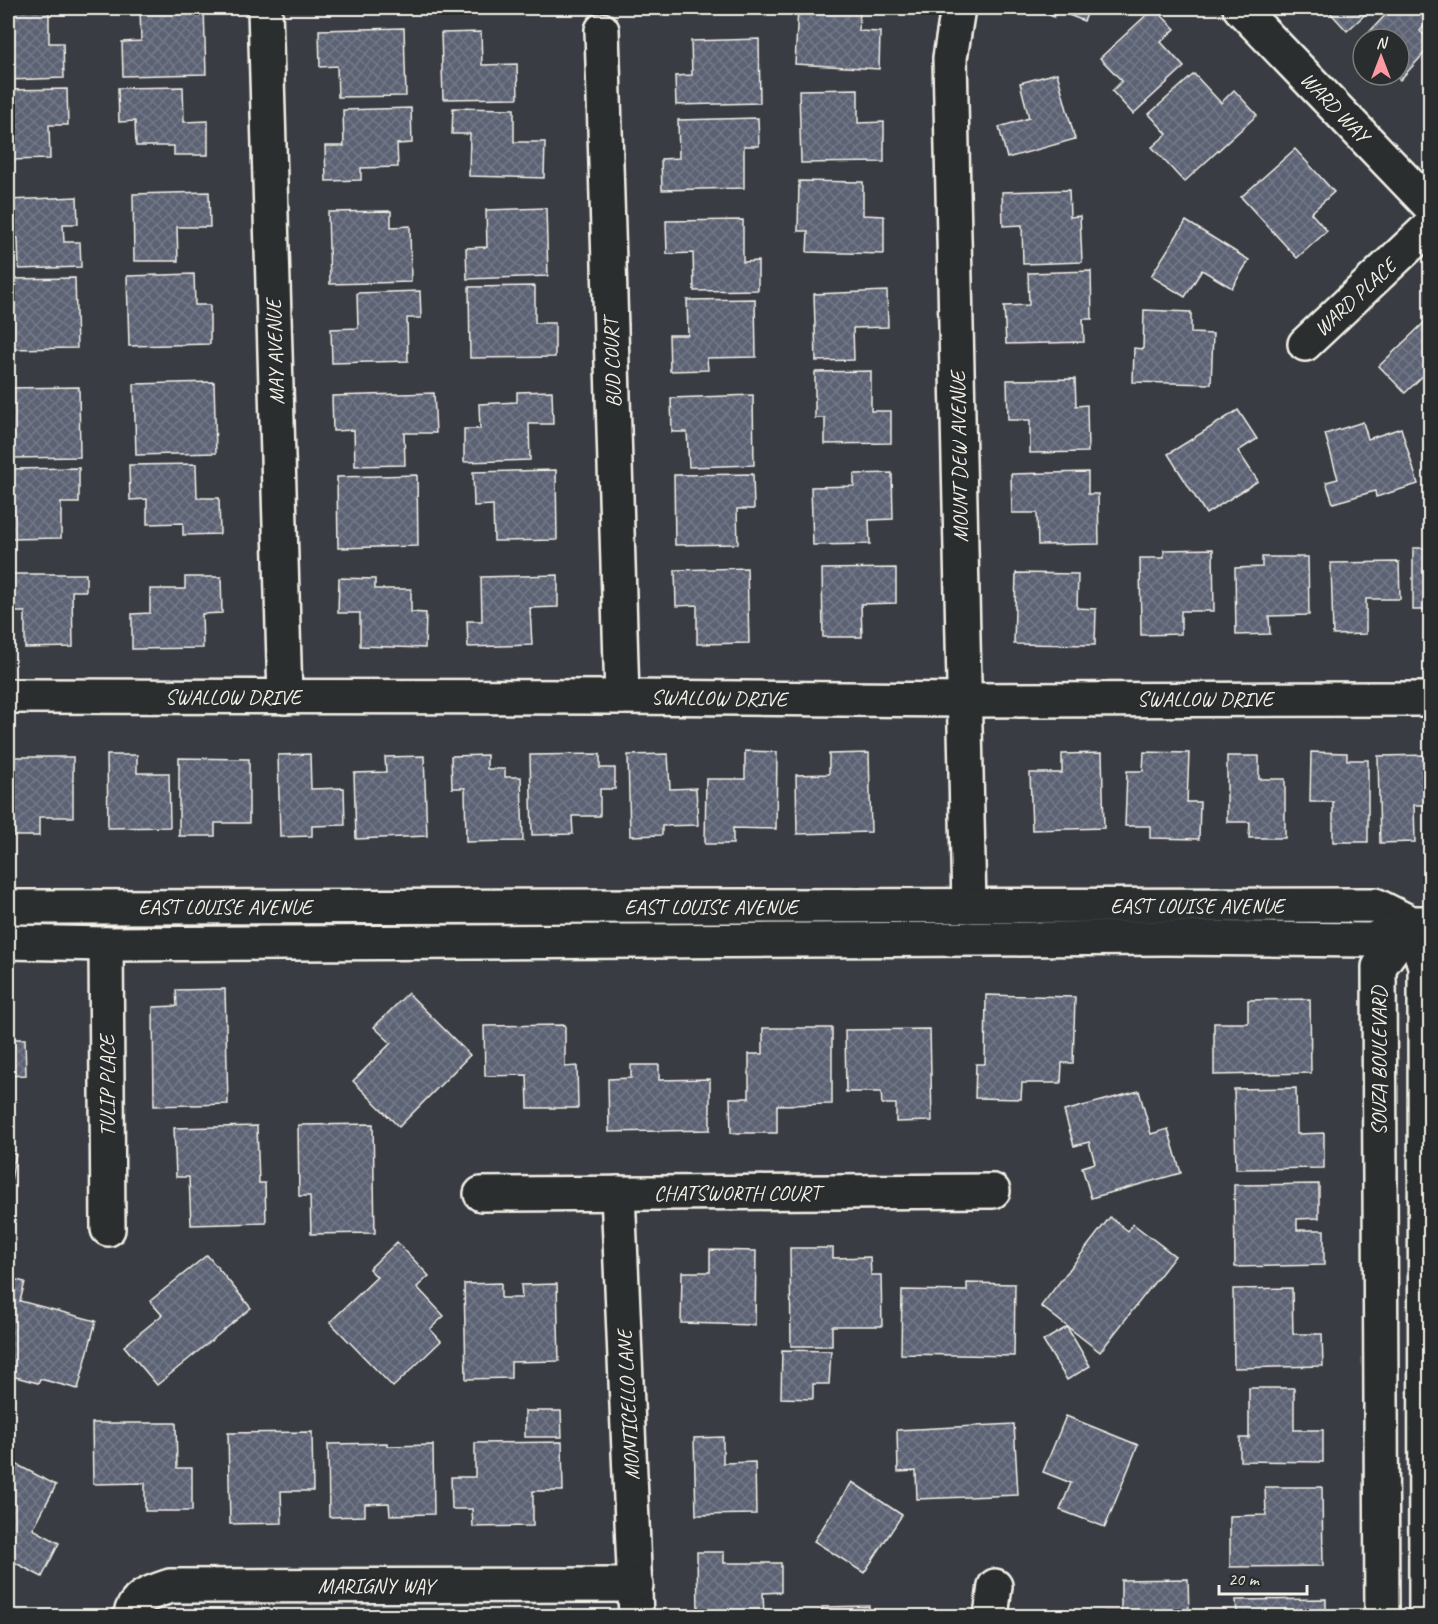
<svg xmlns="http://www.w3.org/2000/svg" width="1438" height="1624" font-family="Caveat,sans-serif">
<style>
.building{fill:url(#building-cross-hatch);stroke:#f4f1e8;stroke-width:1.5}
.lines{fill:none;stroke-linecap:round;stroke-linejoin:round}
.minor-casing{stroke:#f4f1e8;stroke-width:38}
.minor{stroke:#2a2d2e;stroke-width:33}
.labels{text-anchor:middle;stroke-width:4.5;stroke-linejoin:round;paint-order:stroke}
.street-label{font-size:21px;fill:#f4f1e8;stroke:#2a2d2e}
</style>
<defs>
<pattern id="building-cross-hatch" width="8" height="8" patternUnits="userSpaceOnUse" patternTransform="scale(1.5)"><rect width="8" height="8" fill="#5b6273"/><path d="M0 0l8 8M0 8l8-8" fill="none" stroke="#737987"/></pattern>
</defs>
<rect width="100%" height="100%" fill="#393d43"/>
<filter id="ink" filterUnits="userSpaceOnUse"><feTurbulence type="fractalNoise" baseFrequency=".0167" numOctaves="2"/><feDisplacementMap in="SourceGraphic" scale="12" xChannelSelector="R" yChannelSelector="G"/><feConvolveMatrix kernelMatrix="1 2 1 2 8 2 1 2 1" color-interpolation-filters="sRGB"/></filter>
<g filter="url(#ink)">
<g class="building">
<path d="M49,8V43H63L64,78L8,80V9Z"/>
<path d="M140,8H204L206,74L123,76L122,42L141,41Z"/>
<path d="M798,8H860L859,31L880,32L879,69L795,64Z"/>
<path d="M1032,8H1090L1084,21L1056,10L1054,17Z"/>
<path d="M1154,8L1175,29L1161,42L1184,67L1133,114L1112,91L1122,81L1100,58Z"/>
<path d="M1326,8H1372L1347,31Z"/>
<path d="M1392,8H1430V20L1420,31L1430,41V47L1400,80L1395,75H1399V39H1363V46L1359,43Z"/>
<path d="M404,28L406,96L338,97L337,66L320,67L319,30Z"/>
<path d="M481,32L482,65L517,64L518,98L443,99L441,33Z"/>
<path d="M759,39L760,103L676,105L675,76L692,75L691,41Z"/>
<path d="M1057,73L1075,139L1007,158L999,127L1029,118L1020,83Z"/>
<path d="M1194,74L1221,103L1234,90L1257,115L1184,182L1152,147L1167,134L1149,114Z"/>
<path d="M183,87L184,122L208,121V155H174V146H136L135,121L119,122L118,88Z"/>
<path d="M67,89L68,125H49L50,159L8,160V90Z"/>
<path d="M858,89V123L884,122V162L801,163L799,90Z"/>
<path d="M411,108L412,143L397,144L398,167L361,168V180L326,181L325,146H344L343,110Z"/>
<path d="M453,108L514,109V142H545L544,178L469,176L470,134H452Z"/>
<path d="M758,118L759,146H744V188L662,190L661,159L679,158L678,120Z"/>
<path d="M1295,149L1334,192L1311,213L1327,231L1297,258L1241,197Z"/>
<path d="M799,181L863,182V215L884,216V254L807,252L808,231H798Z"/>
<path d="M1069,190L1070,217L1080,216L1082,262L1023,264L1022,225L1003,226L1002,192Z"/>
<path d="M209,192L210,227H177L178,261H134L133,194Z"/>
<path d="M77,197L78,224H63L64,242H80L81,267L19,269L18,238H8V200Z"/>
<path d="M546,208L548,276L467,279L466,248L487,247L486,210Z"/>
<path d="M391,211V227L410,226L411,282L330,284L328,212Z"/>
<path d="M743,220V262L758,261V290L694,291L693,253L667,254L666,221Z"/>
<path d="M1186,221L1249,260L1232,288L1202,270L1185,297L1151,276Z"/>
<path d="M1091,271L1092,319H1083L1084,342L1006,344L1004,306L1029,305L1028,273Z"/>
<path d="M194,274L195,305H210V344L129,346L127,276Z"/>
<path d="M75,278L77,348L8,349V318H10L9,279Z"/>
<path d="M535,286V323H555V357L470,358L469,287Z"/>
<path d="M420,291L421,318H407L408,361L332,363L331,329L358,328L357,293Z"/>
<path d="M887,291L888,327L853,328L854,360L816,361L814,294Z"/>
<path d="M755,299L756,357L707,358L708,370L670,371L669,335H688L687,300Z"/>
<path d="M1144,310L1191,312V333L1213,334L1211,384L1133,382L1134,348L1143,349Z"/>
<path d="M1430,317V369L1405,393L1379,366Z"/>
<path d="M871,371V411H891V443L825,444V418H815V372Z"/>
<path d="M1075,379L1076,406L1087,405L1088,452L1030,453V420H1008L1007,380Z"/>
<path d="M214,382L216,453L136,455L134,384Z"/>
<path d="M79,387L80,457L13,458L12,424H8V388Z"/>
<path d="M552,391L553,424H529L530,460L464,462V429H480L479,404L517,402V392Z"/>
<path d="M434,393L436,433H404L405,465L355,466L354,430L333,431L332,396Z"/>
<path d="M753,395L754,465L689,467L687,432H672L671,398Z"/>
<path d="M1238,410L1257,439L1238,451L1258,481L1206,514L1168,454Z"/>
<path d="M1363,422L1368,439L1401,428L1418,484L1376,497L1375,491L1333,503L1326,482L1338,479L1325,434Z"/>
<path d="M196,464L197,498H219L220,534L183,535V523L147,524V499L130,500L129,465Z"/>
<path d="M79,468V503H61V538L8,539V469Z"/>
<path d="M556,470L557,540L494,541L493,505L474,506L473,472Z"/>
<path d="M1088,472V494H1098L1099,544L1038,545L1037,513H1012L1011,474Z"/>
<path d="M892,473L893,519L869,520L870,544L813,545L811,487L854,486V474Z"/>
<path d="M753,474L754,509H737L738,544L675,545L674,475Z"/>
<path d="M417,475L418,546L338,548L337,477Z"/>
<rect x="1413" y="548" width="17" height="62"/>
<path d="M1213,549L1214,611H1181V634L1141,635L1140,558H1164V550Z"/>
<path d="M1262,557H1308L1309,615L1269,616L1270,634L1236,635L1235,568L1262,567Z"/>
<path d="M1399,562L1400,599H1366V634L1333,635L1331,563Z"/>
<path d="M747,568L749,643L697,644V605L676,606L675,570Z"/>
<path d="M896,568V603L861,604L862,637H823L822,569Z"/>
<path d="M1016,573L1078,574L1077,608L1096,609L1095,645L1014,644Z"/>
<path d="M8,574H86V591H72L73,647L25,648V612H8Z"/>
<path d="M558,575V607L530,608L532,645L468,647L467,621H482L481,577Z"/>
<path d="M185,577H221L222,613L202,614L203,648L132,649V614L150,613V589H185Z"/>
<path d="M339,578L375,579V589H411V612L426,613L425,648L360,646V613H338Z"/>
<path d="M745,751L777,752L776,829L733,828V844H705L706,779H745Z"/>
<path d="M1144,752L1189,753L1187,802H1200L1199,839L1150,838V826H1125L1127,771H1143Z"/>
<path d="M1311,752L1347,753V760H1368V842H1333V802H1310Z"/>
<path d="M869,753L871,832L797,834L796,775L829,774V754Z"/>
<path d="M1102,753L1104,828L1032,830L1030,773H1062V754Z"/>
<path d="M310,754L311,789L344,788L345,825L312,826V836L280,837L278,755Z"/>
<path d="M600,754V768H615V789H600V816H572L573,834L532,835L530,755Z"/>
<path d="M668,754L670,789L696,788L698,825L662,826V835L630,836L628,755Z"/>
<path d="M107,755H137V773H169L170,827L108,828Z"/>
<path d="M487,755V769H505V777H521L523,841L466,842L465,788H452L451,756Z"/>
<path d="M1430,755V805H1414L1415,842L1380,843L1378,756Z"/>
<path d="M424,756L427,836L356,839L354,773L386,772L385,757Z"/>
<path d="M1227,756H1259V779H1285V838H1249L1250,822H1227Z"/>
<path d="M8,757H73V817H39V836H8Z"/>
<path d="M179,758L249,759V823H215V836H179Z"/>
<path d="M225,989L228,1104L154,1106L153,1007L177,1006L176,990Z"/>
<path d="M408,993L470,1055L399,1127L353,1081L391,1043L374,1027Z"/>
<path d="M986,995L1075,997L1073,1063H1062L1061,1083H1022L1021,1099L975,1098L976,1064H985Z"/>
<path d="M1310,999L1311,1073L1214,1075V1023H1248V1000Z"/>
<path d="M565,1025V1067L577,1066L578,1108H528L527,1075L485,1076L484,1026Z"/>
<path d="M763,1028H832V1104L777,1105V1133H731L730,1098H749V1054H763Z"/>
<path d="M930,1029L932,1121L896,1122V1104H882L881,1092H846L845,1030Z"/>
<path d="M8,1039H25L26,1075L8,1076Z"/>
<path d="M631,1065H659V1080L710,1079V1130L609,1132L608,1079L631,1078Z"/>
<path d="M1296,1088L1297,1134L1324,1133V1168L1236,1169L1234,1089Z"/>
<path d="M1139,1091L1151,1134L1168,1129L1181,1173L1091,1198L1082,1167L1095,1163L1089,1142L1074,1146L1064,1111Z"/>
<path d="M373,1124L375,1233L311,1234L310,1196H299L298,1125Z"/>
<path d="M257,1126L259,1183H265L266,1223L191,1225L189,1177H176L174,1128Z"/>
<path d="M8,1133L12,1134L8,1153L16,1154L10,1185H8Z"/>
<path d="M1319,1184V1218L1297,1219V1230H1324V1265L1235,1267L1234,1185Z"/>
<path d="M1110,1217L1128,1231L1133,1224L1175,1256L1100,1352L1041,1306Z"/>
<path d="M397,1242L429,1276L417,1287L444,1316L430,1329L441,1341L393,1387L330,1322L377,1277L369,1269Z"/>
<path d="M790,1248H833V1258L870,1257L871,1275H881L882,1326H832V1346H791Z"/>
<path d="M710,1250L756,1251L755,1325L681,1323L682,1272H710Z"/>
<path d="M207,1255L251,1308L157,1385L124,1346L162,1315L150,1301Z"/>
<path d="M8,1278L25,1282L20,1301L96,1321L78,1389L40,1379L38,1383L8,1375Z"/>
<path d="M501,1283V1298H522L521,1285L557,1284L559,1361L511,1362V1378L466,1379L464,1284Z"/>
<path d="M967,1283L1015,1284L1014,1356L901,1354L902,1290L967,1291Z"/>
<path d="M1292,1288L1293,1334H1322L1323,1366L1234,1368L1233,1289Z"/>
<path d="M1067,1327L1090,1366L1067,1380L1043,1341Z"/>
<path d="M782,1350L831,1351L829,1384H813V1399L781,1398Z"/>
<path d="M1249,1388H1294V1430H1323V1462L1240,1461V1438H1249Z"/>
<path d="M525,1411H561L562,1437H525Z"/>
<path d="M1066,1416L1138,1445L1105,1527L1060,1510L1071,1483L1043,1472Z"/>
<path d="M92,1423H176L177,1468H192V1511H145V1483L93,1484Z"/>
<path d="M1014,1424L1018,1495L917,1499L916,1471L898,1472L897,1430Z"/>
<path d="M312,1432L313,1491H281L282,1523L230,1524L228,1433Z"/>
<path d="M723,1437V1463L755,1462L756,1514L696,1515L694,1438Z"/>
<path d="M562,1442L563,1491H533V1526L473,1527L472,1509H452L451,1477H475V1443Z"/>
<path d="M387,1443V1446L433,1445L434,1514L390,1515L389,1503L365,1504V1516L329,1517L328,1444Z"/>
<path d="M8,1460L56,1485L33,1529L59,1543L42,1577L8,1559Z"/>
<path d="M852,1482L902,1515L864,1573L814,1541Z"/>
<path d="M1265,1487H1322L1323,1566L1230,1567V1516L1266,1515Z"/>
<path d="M697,1552H724V1563H781V1592L763,1593L764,1616H721V1613H698Z"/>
<path d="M1188,1579L1189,1616H1104V1612H1121V1580Z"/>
<path d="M1326,1599V1616H1237L1236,1600Z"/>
<path d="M869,1606V1616H822V1607Z"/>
<rect x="8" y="1613" width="25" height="3"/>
</g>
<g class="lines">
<g class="minor-casing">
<g id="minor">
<path d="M265,8L285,697"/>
<path d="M958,8L950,58L969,906"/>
<path d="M1240,8L1430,206"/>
<path d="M602,30L622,697"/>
<path d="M1305,344L1430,226"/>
<path d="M8,696L622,697L964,700L1430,699"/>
<path d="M8,907L1375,905L1411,923"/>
<path d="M1411,923L1425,966L1426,1616"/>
<path d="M8,942L106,944L1165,938L1372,940L1411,923H1430"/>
<path d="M106,944L108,1229"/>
<path d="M618,1193L636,1616"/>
<path d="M481,1194L993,1191"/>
<path d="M130,1616C136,1595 151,1593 170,1586L636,1585"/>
<path d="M991,1616L995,1586"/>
<path d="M1382,1616L1379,967L1410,925"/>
</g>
</g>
<use href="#minor" class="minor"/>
</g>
</g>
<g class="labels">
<g class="street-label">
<text transform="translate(1335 107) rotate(46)" y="7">WARD WAY</text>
<text transform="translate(1355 297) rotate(-43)" y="7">WARD PLACE</text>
<text transform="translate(275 352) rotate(-92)" y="7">MAY AVENUE</text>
<text transform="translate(612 363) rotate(-92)" y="7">BUD COURT</text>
<text transform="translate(959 457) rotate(-91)" y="7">MOUNT DEW AVENUE</text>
<text x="233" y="704">SWALLOW DRIVE</text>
<text transform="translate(719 698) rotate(1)" y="7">SWALLOW DRIVE</text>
<text x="1205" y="706">SWALLOW DRIVE</text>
<text x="1197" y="913">EAST LOUISE AVENUE</text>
<text x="225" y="914">EAST LOUISE AVENUE</text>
<text x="711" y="914">EAST LOUISE AVENUE</text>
<text transform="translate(1379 1061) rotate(-90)" y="7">SOUZA BOULEVARD</text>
<text transform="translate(107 1086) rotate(-90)" y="7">TULIP PLACE</text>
<text x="737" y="1200">CHATSWORTH COURT</text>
<text transform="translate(628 1405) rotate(-93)" y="7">MONTICELLO LANE</text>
<text x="376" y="1593">MARIGNY WAY</text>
</g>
</g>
<rect width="1438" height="1624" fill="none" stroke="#2a2d2e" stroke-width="30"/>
<rect x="15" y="15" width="1408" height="1594" fill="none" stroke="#f4f1e8" stroke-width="2" filter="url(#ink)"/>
<g transform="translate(1381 57)"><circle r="28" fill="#2a2d2e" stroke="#7b7b78" stroke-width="1.5"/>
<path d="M0-4.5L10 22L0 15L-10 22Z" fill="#ff9aa2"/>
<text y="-9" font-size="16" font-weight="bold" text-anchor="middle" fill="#f4f1e8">N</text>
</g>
<path d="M1219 1585v9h88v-9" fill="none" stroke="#f4f1e8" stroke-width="3"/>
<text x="1228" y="1585" font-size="18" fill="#f4f1e8" stroke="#2a2d2e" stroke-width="4.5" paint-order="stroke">20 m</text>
</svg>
